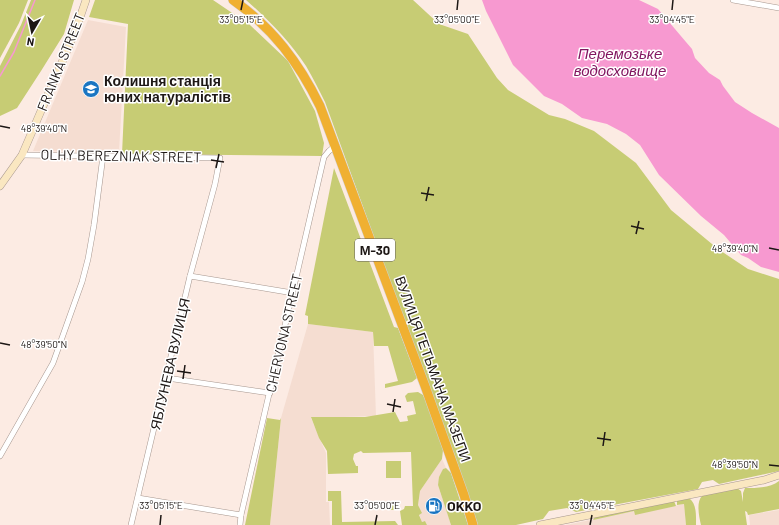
<svg xmlns="http://www.w3.org/2000/svg" width="779" height="525" font-family="Barlow,sans-serif">
<style>
.built{fill:#f5ddd1}
.green{fill:#c7cc74}
.water{fill:#f799d0}
.lines{fill:none;stroke-linecap:round;stroke-linejoin:round}
.stream{stroke:#f799d0;stroke-width:1.5}
.street-casing{stroke:#a7978f;stroke-width:6}
.secondary-casing{stroke:#a7978f;stroke-width:8}
.highway-casing{stroke:#d2d1d0;stroke-width:10}
.street{stroke:#fff;stroke-width:5}
.secondary{stroke:#fae7c1;stroke-width:7}
.highway{stroke:#f0b031;stroke-width:9}
.ticks{fill:none;stroke:#1d1715;stroke-width:1.5}
.labels{text-anchor:middle;stroke-width:3;stroke-linejoin:round;paint-order:stroke}
.shield{fill:#fff;stroke:#615d5b;stroke-width:1}
.shield-label{font-size:13px;font-weight:bold;fill:#1d1715}
.street-label{font-size:14px;fill:#1d1715;stroke:#fff}
.poi-label{font-size:14px;font-weight:bold;fill:#1d1715;stroke:#fff;text-anchor:start}
.water-label{font-size:15px;font-style:italic;fill:#821660;stroke:#fff}
.ticks-label{font-size:10px;text-anchor:middle;fill:#1d1715;stroke:#fff;stroke-width:3;stroke-linejoin:round;paint-order:stroke}
</style>
<rect width="100%" height="100%" fill="#fcebe3"/>
<g class="built">
<path d="M88,20L126,27L119,152L33,151Z"/>
<path d="M308,324L373,332L376,416L311,418L326,453V502H329L330,525H270L281,418Z"/>
<path d="M442,459L446,468L443,469L438,485L451,525H427L425,521L422,522L419,514L421,513L418,505L420,491Z"/>
<path d="M684,504L686,525H566L634,511L635,514Z"/>
<path d="M779,510V525H750L749,515Z"/>
</g>
<g class="green">
<path d="M0,0H28L19,23L0,58Z"/>
<path d="M31,0H74L64,34L41,71L17,108L0,116V66L21,25Z"/>
<path d="M95,0H213L250,25L288,61L315,111L324,143L322,156L122,154L128,24L89,17Z"/>
<path d="M246,0H413L439,24L468,34L497,78L508,90L549,115L565,119L594,131L636,163L671,210L718,249L748,269L779,279V471L719,484L713,480L702,482L698,489L576,512L567,508L549,511L543,519L516,525H478L454,453L444,430L325,102C319,90 313,78 306,66C290,42 268,19 246,0Z"/>
<path d="M334,168L394,327L398,328L417,378L412,382L385,388V384L398,381L388,346H374L373,332L308,324V316L305,315Z"/>
<path d="M418,392L423,395L429,407L443,450L442,459L420,491L418,505L422,513L419,515L422,522L425,521L427,525H402L400,511L404,509L405,506H413L411,452L363,453L361,451L354,454L353,459L356,466H358V473L328,474L327,451L319,438L311,417H365L395,412L400,422L408,421L407,416L416,414L413,401L407,402L405,396L408,393Z"/>
<path d="M267,418L280,420L281,418L270,525H245Z"/>
<rect x="386" y="461" width="15" height="17"/>
<path d="M446,468L451,473L468,525H451L438,485L439,477L443,469Z"/>
<path d="M779,481V509L748,515L747,512L745,511L747,525H701C699,517 696,502 702,496L737,488L741,491L743,502V493L745,488C756,488 770,488 779,481Z"/>
<path d="M328,491H341L342,522L395,521L398,525H332V501H328Z"/>
<path d="M689,498C697,504 696,516 696,525H686L684,504L677,505V501Z"/>
<path d="M674,501L676,506L635,515L634,511L593,520L595,517Z"/>
<path d="M389,502H397L398,510H389Z"/>
</g>
<path class="water" d="M482,0H639L658,9L686,42L692,49L695,58L709,73L720,80L723,86L735,102L752,113L779,128V272L761,267L748,258L741,255L724,235L701,216L659,175L640,145L626,134L607,124L582,118L562,104L544,96L513,65L486,11Z"/>
<g class="lines">
<path class="stream" d="M0,76L14,52L35,0"/>
<g class="street-casing">
<g id="street">
<path d="M733,0L779,8"/>
<path d="M22,155L220,158L215,184L190,276L131,525"/>
<path d="M190,276L293,293"/>
<path d="M167,378L270,393"/>
<path d="M0,456L53,363L82,282L88,259L94,225L103,156"/>
<path d="M138,498L241,515"/>
<path d="M240,525L241,515L324,157L329,151L335,146"/>
</g>
</g>
<g class="secondary-casing">
<g id="secondary">
<path d="M0,186L22,155L75,32L86,0"/>
<path d="M540,525L764,480L779,475"/>
</g>
</g>
<g class="highway-casing">
<path id="highway" d="M233,0C273,28 299,63 320,106L425,386L464,495L473,525"/>
</g>
<use href="#street" class="street"/>
<use href="#secondary" class="secondary"/>
<use href="#highway" class="highway"/>
</g>
<path class="ticks" d="M241,10L243,0M457,10L458,0M672,10L673,0M0,126L10,128M211,160L224,162M216,168L219,154M421,193L434,195M426,201L429,187M631,226L644,229M636,234L639,221M769,248L779,250M0,343L10,345M177,371L191,373M183,379L185,365M387,404L401,407M393,412L395,399M597,438L611,440M603,446L605,432M769,465L779,466M160,525L161,515M375,525L377,515M590,525L592,515"/>
<defs>
<g id="school-disc" transform="scale(0.9)"><circle r="9.5" fill="#1975c2" stroke="#fff"/><path d="M0-5L7-2L0 1L-7-2ZM-4 1L0 2.5L4 1V4Q0 6-4 4Z" fill="#fff"/></g>
<g id="fuel-disc" transform="scale(0.9)"><circle r="9.5" fill="#1975c2" stroke="#fff"/><path d="M-5.5-6h7V0h2V4h1.3V-2.5L3-4.5l.8-.8L6-3V5H2.5V1h-1V6h-7ZM-4.2-4.7v3.2H.2V-4.7Z" fill="#fff"/></g>
</defs>
<g fill-rule="evenodd">
<use href="#school-disc" x="91" y="89"/>
<use href="#fuel-disc" x="434" y="506"/>
</g>
<g class="labels">
<rect class="shield" x="355" y="239" width="40" height="22" rx="3"/>
<g class="shield-label">
<text x="375" y="255">М-30</text>
</g>
<g class="street-label">
<text transform="translate(61 62) rotate(-68)" y="5">FRANKA STREET</text>
<text transform="translate(121 156) rotate(1)" y="5">OLHY BEREZNIAK STREET</text>
<text transform="translate(284 333) rotate(-77)" y="5">CHERVONA STREET</text>
<text transform="translate(170 364) rotate(-77)" y="5">ЯБЛУНЕВА ВУЛИЦЯ</text>
<text transform="translate(433 369) rotate(70)" y="5">ВУЛИЦЯ ГЕТЬМАНА МАЗЕПИ</text>
</g>
<g class="poi-label">
<text x="104" y="86">Колишня станція<tspan x="104" dy="16">юних натуралістів</tspan></text>
<text x="447" y="511">OKKO</text>
</g>
<g class="water-label">
<text x="620" y="59">Перемозьке<tspan x="620" dy="17">водосховище</tspan></text>
</g>
</g>
<g class="ticks-label">
<text x="241" y="23">33°05'15"E</text>
<text x="457" y="23">33°05'00"E</text>
<text x="672" y="23">33°04'45"E</text>
<text x="44" y="132">48°39'40"N</text>
<text x="735" y="252">48°39'40"N</text>
<text x="44" y="348">48°39'50"N</text>
<text x="735" y="468">48°39'50"N</text>
<text x="161" y="509">33°05'15"E</text>
<text x="377" y="509">33°05'00"E</text>
<text x="592" y="509">33°04'45"E</text>
</g>
<g transform="translate(32 32) rotate(189)" stroke="#ffffff" stroke-width="3" paint-order="stroke">
<path d="M0-3L7 15L0 10L-7 15Z" fill="#1d1715"/>
<text y="-6" font-size="11" font-weight="bold" text-anchor="middle" fill="#1d1715">N</text>
</g>
</svg>
